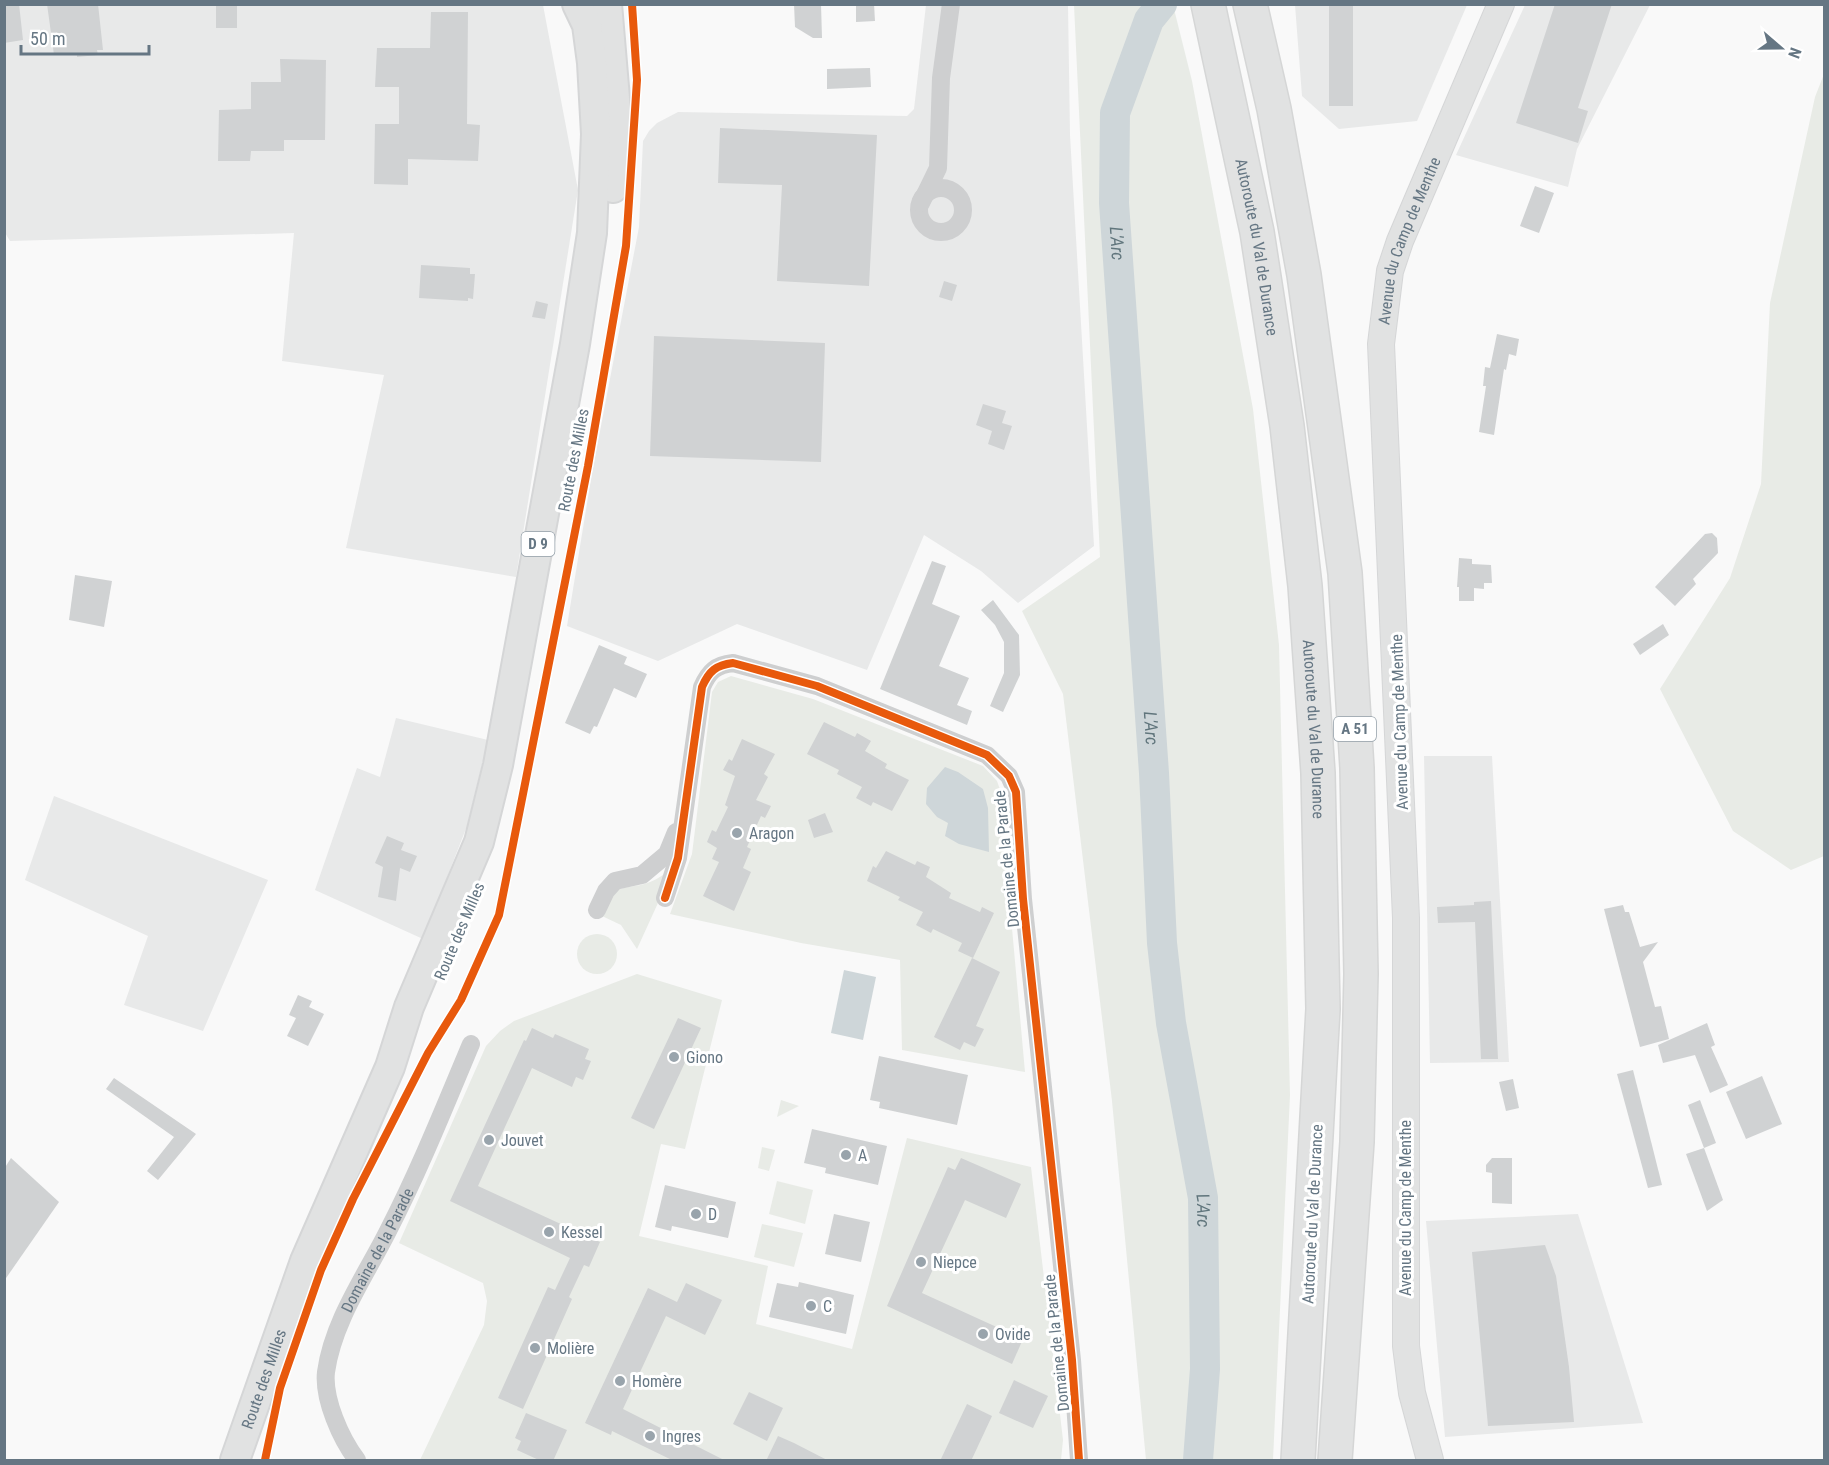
<svg xmlns="http://www.w3.org/2000/svg" width="1829" height="1465" font-family="'Roboto Condensed',sans-serif">
<style>
.built{fill:#e8e9e9}
.green{fill:#e8ebe6}
.water{fill:#ced6d9}
.lines{fill:none;stroke-linecap:round;stroke-linejoin:round}
.river{stroke:#ced6d9;stroke-width:30}
.building{fill:#d0d2d3}
.secondary-casing{stroke:#d5d6d7;stroke-width:28}
.primary-casing{stroke:#d5d6d7;stroke-width:32}
.motorway-casing{stroke:#d5d6d6;stroke-width:36}
.minor{stroke:#cecfd0;stroke-width:18}
.secondary{stroke:#e1e2e2;stroke-width:26}
.primary{stroke:#e1e2e2;stroke-width:28}
.motorway{stroke:#e1e2e2;stroke-width:33}
.cycleway-casing{stroke:#fff;stroke-width:11}
.cycleway{stroke:#e8590c;stroke-width:8}
.poi-dot{fill:#99a4ac;stroke:#fff;stroke-width:2}
.labels{text-anchor:middle;stroke-width:6;stroke-linejoin:round;paint-order:stroke}
.shield{fill:#fff;stroke:#939fa8;stroke-width:1.5}
.shield-label{font-size:15px;font-weight:bold;fill:#657683}
.street-label{font-size:16px;fill:#657683;stroke:#fff}
.poi-label{font-size:16px;fill:#657683;stroke:#fff;text-anchor:start}
.water-label{font-size:18px;font-style:italic;fill:#60757c;stroke:#fff}
</style>
<rect width="100%" height="100%" fill="#f9f9f9"/>
<g class="built">
<path d="M4,5H543L578,190L516,577L346,548L384,375L282,361L294,233L10,241L4,231Z"/>
<path d="M926,5H1068L1070,135L1094,546L1018,603L981,571L924,535L867,670L737,624L658,661L567,626L592,473L639,227L643,141L649,131L657,123L678,112L907,116L914,109Z"/>
<path d="M1295,5H1467L1417,121L1339,129L1302,96Z"/>
<path d="M1525,5H1650L1577,149L1568,187L1456,155Z"/>
<path d="M396,718L488,740L467,826L423,939L315,890L357,768L380,777Z"/>
<path d="M1424,756H1492L1509,1062L1430,1063Z"/>
<path d="M54,796L268,880L203,1031L124,1005L148,936L25,880Z"/>
<path d="M1578,1214L1643,1423L1445,1437L1426,1221Z"/>
</g>
<g class="green">
<path d="M1074,5H1173L1192,81L1253,409L1279,645L1290,1095L1273,1460H1146L1112,1101L1063,694L1022,611L1100,557Z"/>
<path d="M1824,74V856L1791,870L1733,831L1660,689L1730,578L1761,484L1770,303L1815,97Z"/>
<path d="M731,676L813,699L983,766L997,781L1004,801L1007,873L1025,1072L902,1050L900,960L801,943L670,914L692,854L712,692L718,682Z"/>
<path d="M663,875L668,881L637,949L621,925L602,916L616,890C636,884 643,888 663,875Z"/>
<circle cx="597" cy="954" r="20"/>
<path d="M637,974L722,1000L685,1149L661,1144L639,1236L768,1266L756,1324L852,1349L907,1138L1031,1167L1063,1440L1061,1460H420L484,1325L487,1301L483,1283L399,1243L486,1046L500,1031L514,1021Z"/>
<path d="M781,1100L799,1106L777,1117Z"/>
<path d="M762,1147L775,1150L769,1171L758,1168Z"/>
<path d="M777,1181L813,1190L805,1224L769,1214Z"/>
<path d="M762,1224L803,1233L794,1267L754,1257Z"/>
</g>
<g class="water">
<path d="M945,767L958,772L983,789L988,808L989,852L959,844L945,836L948,823L937,817L926,804L927,788Z"/>
<path d="M844,970L876,977L863,1040L831,1033Z"/>
</g>
<g class="lines">
<path class="river" id="s1" d="M1162,4L1149,20L1115,113L1114,203L1154,773L1162,943L1171,1023L1203,1198L1205,1369L1198,1460"/>
</g>
<g class="building">
<path d="M4,4H19L23,40L4,43Z"/>
<path d="M47,4H98L103,50H97L98,55L77,57V53L54,55Z"/>
<rect x="216" y="4" width="21" height="24"/>
<path d="M794,4H821L822,38H813L795,27Z"/>
<path d="M856,4H874L875,21L856,22Z"/>
<rect x="1329" y="4" width="24" height="102"/>
<path d="M1555,4H1612L1578,108L1588,111L1578,143L1516,123Z"/>
<path d="M431,12H468L467,124L480,125L478,161L408,159V185L374,184L375,124H399V87H375L377,48H430Z"/>
<path d="M280,59L326,60L325,140H284V151H251L250,161H218L219,110L251,109V82H281Z"/>
<path d="M870,68L871,87L827,89V69Z"/>
<path d="M720,128L877,135L869,286L777,281L782,185L718,183Z"/>
<path d="M1535,186L1554,193L1539,233L1520,226Z"/>
<path d="M421,265L470,268V274H475L473,299L468,298V301L419,298Z"/>
<path d="M944,281L957,285L952,301L939,297Z"/>
<path d="M536,301L548,304L545,319L532,317Z"/>
<path d="M1497,334L1519,339L1516,356L1509,354L1506,370L1504,369L1494,435L1479,432L1486,386H1483L1485,367L1490,368Z"/>
<path d="M654,336L825,343L821,462L650,456Z"/>
<path d="M983,404L1006,411L1002,423L1012,426L1004,450L988,444L992,431L976,425Z"/>
<path d="M1712,533L1717,538L1718,553L1693,579L1696,584L1675,606L1655,587L1705,534Z"/>
<path d="M1459,558L1472,559V564L1491,565L1492,583H1484V589L1474,588V601H1459V587H1457Z"/>
<path d="M932,561L946,566L932,604L960,616L939,666L969,678L957,705L972,711L967,725L880,689Z"/>
<path d="M75,575L112,581L104,627L69,620Z"/>
<path d="M993,600L1019,635L1020,675L1003,712L990,706L1004,673V642L995,625L981,610Z"/>
<path d="M1663,624L1669,635L1640,655L1633,644Z"/>
<path d="M599,645L627,657L624,664L647,674L636,698L614,688L597,727L594,726L590,734L565,723Z"/>
<path d="M824,722L855,737L857,733L871,741L865,751L887,764L885,768L909,780L892,811L873,802L871,806L856,798L862,787L837,774L839,770L807,754Z"/>
<path d="M742,739L775,754L764,774L768,777L756,800L771,806L765,818L761,816L747,847L751,849L743,868L751,872L734,911L703,896L719,862L712,859L717,848L707,842L712,830L716,832L728,807L725,805L735,776L723,770L729,759L732,761Z"/>
<path d="M825,813L833,832L814,838L808,820Z"/>
<path d="M387,836L404,843L401,850L417,856L410,872L400,868L396,901L378,897L383,867L375,863Z"/>
<path d="M886,851L915,865L917,861L930,867L926,877L951,893L949,898L980,912L982,907L994,913L973,958L958,951L962,943L933,929L931,933L916,925L923,912L898,900L900,897L867,881L873,866L876,868Z"/>
<path d="M1491,901L1498,1059H1481L1475,922L1438,923L1437,907L1474,905V902Z"/>
<path d="M1623,905L1625,912H1629L1640,947L1658,942L1643,962L1655,1007L1661,1006L1669,1039L1640,1047L1604,909Z"/>
<path d="M972,958L1000,972L976,1026L984,1029L975,1047L964,1042L960,1050L934,1037Z"/>
<path d="M298,995L312,1001L309,1007L324,1014L308,1046L287,1036L296,1018L289,1015Z"/>
<path d="M678,1018L701,1028L654,1129L631,1118Z"/>
<path d="M1707,1023L1715,1045L1711,1047L1728,1085L1710,1093L1695,1055L1663,1063L1658,1045Z"/>
<path d="M532,1028L553,1038L555,1034L589,1049L585,1059L591,1061L583,1080L576,1077L572,1087L532,1068L478,1186L600,1242L589,1267L584,1265L569,1297L572,1299L523,1409L498,1398L548,1287L555,1290L570,1258L450,1201L524,1040L526,1041Z"/>
<path d="M879,1056L968,1075L957,1125L879,1108L880,1102L870,1100Z"/>
<path d="M1633,1070L1662,1185L1648,1188L1617,1074Z"/>
<path d="M1762,1076L1782,1124L1746,1139L1726,1092Z"/>
<path d="M114,1078L196,1134L158,1180L147,1171L174,1137L106,1089Z"/>
<path d="M1513,1079L1519,1108L1506,1111L1499,1082Z"/>
<path d="M1700,1100L1716,1143L1704,1148L1688,1105Z"/>
<path d="M812,1129L887,1146L878,1185L825,1173L826,1168L804,1163Z"/>
<path d="M1704,1148L1723,1200L1707,1211L1686,1154Z"/>
<path d="M11,1158L59,1202L4,1281V1169Z"/>
<path d="M961,1158L1021,1184L1006,1218L965,1200L922,1293L1023,1339L1012,1364L887,1306L948,1167L955,1170Z"/>
<path d="M1492,1158H1512V1204L1492,1203V1173L1486,1172V1165Z"/>
<path d="M665,1185L736,1202L728,1238L672,1226L671,1231L655,1227Z"/>
<path d="M834,1214L870,1222L861,1262L825,1254Z"/>
<path d="M1545,1245L1556,1276L1569,1367L1574,1422L1488,1426L1472,1252Z"/>
<path d="M799,1282L854,1295L846,1334L769,1317L777,1283L798,1287Z"/>
<path d="M686,1283L722,1300L705,1335L666,1316L623,1409L726,1461H674L612,1431L611,1435L585,1423L648,1288L677,1302Z"/>
<path d="M1014,1380L1048,1396L1033,1428L999,1413Z"/>
<path d="M749,1392L783,1408L767,1441L733,1424Z"/>
<path d="M967,1404L992,1416L971,1461H940Z"/>
<path d="M526,1413L567,1430L553,1461H541L517,1450L521,1441L515,1438Z"/>
<path d="M778,1436L794,1443L829,1461H766Z"/>
</g>
<g class="lines">
<g class="secondary-casing">
<g id="secondary">
<path id="s3" d="M1430,1460L1412,1393L1406,1346V918L1381,344L1390,271L1400,241L1501,4"/>
</g>
</g>
<g class="primary-casing">
<g id="primary">
<path d="M607,4L617,122L613,188"/>
<path id="s4" d="M235,1460L305,1261L390,1067L409,1007L479,842L498,765L575,344L592,233L596,134L592,63L587,25L577,4"/>
</g>
</g>
<g class="motorway-casing">
<g id="motorway">
<path id="s5" d="M1208,4L1257,232L1287,426L1305,586L1318,773L1323,1009L1298,1460"/>
<path d="M1250,4L1274,109L1304,275L1345,573L1357,768L1361,974L1357,1142L1335,1460"/>
</g>
</g>
<g class="minor">
<circle cx="941" cy="210" r="22"/>
<path d="M921,203L938,168L941,78L951,4"/>
<path d="M665,898L678,858L702,687C709,671 716,665 733,663L817,686L987,755L1009,776L1016,792L1023,899L1072,1360L1079,1460"/>
<path d="M597,910L606,891L615,881L642,875L667,854L676,832"/>
<path id="s2" d="M357,1460C341,1439 323,1399 326,1372C333,1321 366,1275 388,1231C419,1171 445,1106 471,1044"/>
</g>
<use href="#secondary" class="secondary"/>
<use href="#primary" class="primary"/>
<use href="#motorway" class="motorway"/>
<g class="cycleway-casing">
<g id="cycleway">
<path d="M665,898L678,858L702,687C709,671 716,665 733,663L817,686L987,755L1009,776L1016,792L1023,899L1072,1360L1079,1460"/>
<path d="M265,1460L280,1388L321,1270L353,1199L428,1053L461,1000L499,915L588,466L626,246L637,80L632,4"/>
</g>
</g>
<use href="#cycleway" class="cycleway"/>
</g>
<g class="poi-dot">
<circle cx="737" cy="833" r="6"/>
<circle cx="674" cy="1057" r="6"/>
<circle cx="489" cy="1140" r="6"/>
<circle cx="846" cy="1155" r="6"/>
<circle cx="696" cy="1214" r="6"/>
<circle cx="549" cy="1232" r="6"/>
<circle cx="921" cy="1262" r="6"/>
<circle cx="811" cy="1306" r="6"/>
<circle cx="983" cy="1334" r="6"/>
<circle cx="535" cy="1348" r="6"/>
<circle cx="620" cy="1381" r="6"/>
<circle cx="650" cy="1436" r="6"/>
</g>
<g class="labels">
<g class="shield">
<rect x="521.5" y="532" width="33" height="24" rx="4.5"/>
<rect x="1334" y="717" width="42" height="24" rx="4.5"/>
</g>
<g class="shield-label">
<text x="538" y="549">D 9</text>
<text x="1355" y="734">A 51</text>
</g>
<g class="street-label">
<text dy="6" stroke="none"><textPath href="#s3" startOffset="1227">Avenue du Camp de Menthe</textPath></text>
<text dy="6" stroke="none"><textPath href="#s5" startOffset="248">Autoroute du Val de Durance</textPath></text>
<text transform="translate(573 460) rotate(-79)" y="6">Route des Milles</text>
<text transform="translate(1399 722) rotate(-92)" y="6">Avenue du Camp de Menthe</text>
<text dy="6" stroke="none"><textPath href="#s5" startOffset="734">Autoroute du Val de Durance</textPath></text>
<text transform="translate(1006 859) rotate(-96)" y="6">Domaine de la Parade</text>
<text transform="translate(459 931) rotate(-67)" y="6">Route des Milles</text>
<text transform="translate(1405 1208) rotate(-90)" y="6">Avenue du Camp de Menthe</text>
<text transform="translate(1312 1214) rotate(-87)" y="6">Autoroute du Val de Durance</text>
<text dy="6" stroke="none"><textPath href="#s2" startOffset="228">Domaine de la Parade</textPath></text>
<text transform="translate(1056 1343) rotate(-96)" y="6">Domaine de la Parade</text>
<text dy="6" stroke="none"><textPath href="#s4" startOffset="86">Route des Milles</textPath></text>
</g>
<g class="poi-label">
<text x="749" y="839">Aragon</text>
<text x="686" y="1063">Giono</text>
<text x="501" y="1146">Jouvet</text>
<text x="858" y="1161">A</text>
<text x="708" y="1220">D</text>
<text x="561" y="1238">Kessel</text>
<text x="933" y="1268">Niepce</text>
<text x="823" y="1312">C</text>
<text x="995" y="1340">Ovide</text>
<text x="547" y="1354">Molière</text>
<text x="632" y="1387">Homère</text>
<text x="662" y="1442">Ingres</text>
</g>
<g class="water-label">
<text dy="6" stroke="none"><textPath href="#s1" startOffset="250">L'Arc</textPath></text>
<text dy="6" stroke="none"><textPath href="#s1" startOffset="736">L'Arc</textPath></text>
<text dy="6" stroke="none"><textPath href="#s1" startOffset="1222">L'Arc</textPath></text>
</g>
</g>
<rect width="1829" height="1465" fill="none" stroke="#657683" stroke-width="12"/>
<g transform="translate(1781 48) rotate(110)" stroke="#ffffff" stroke-width="4.5" paint-order="stroke">
<path d="M0-4.5L10 22L0 15L-10 22Z" fill="#657683"/>
<text y="-9" font-size="16" font-weight="bold" text-anchor="middle" fill="#657683">N</text>
</g>
<path d="M21 45v9h128v-9" fill="none" stroke="#657683" stroke-width="3"/>
<text x="30" y="45" font-size="18" fill="#657683" stroke="#ffffff" stroke-width="4.5" paint-order="stroke">50 m</text>
</svg>
